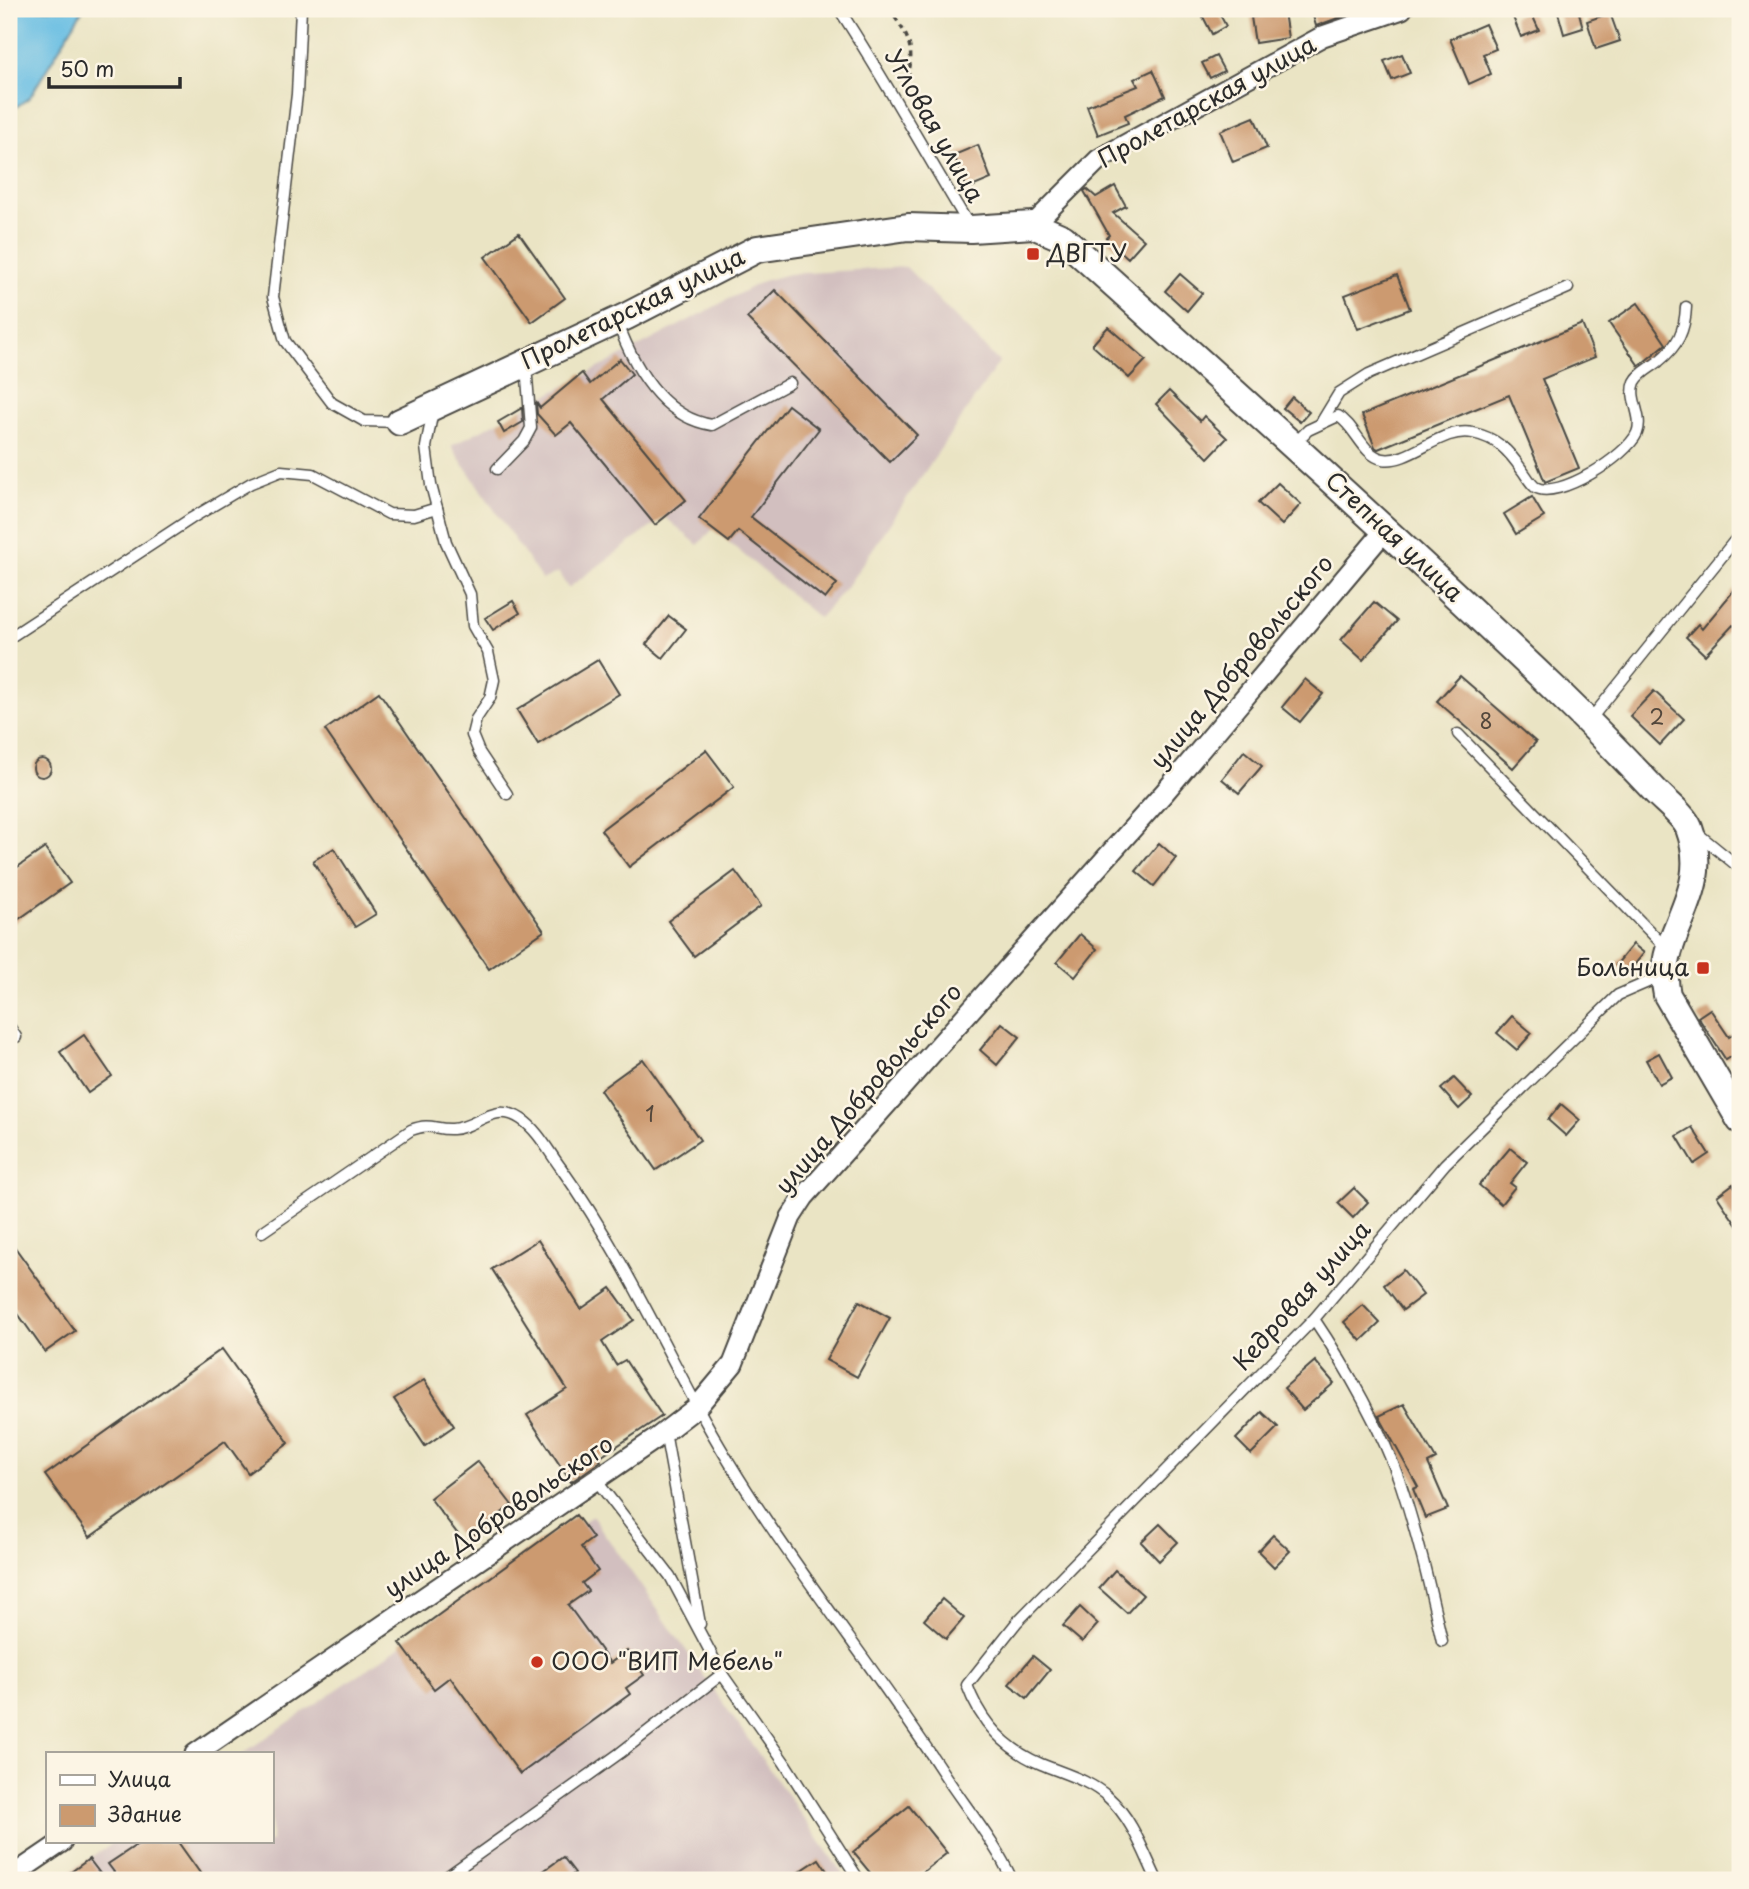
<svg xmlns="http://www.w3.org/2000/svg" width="1749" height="1889" font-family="'Playpen Sans',sans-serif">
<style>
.industrial{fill:#d2bfbf}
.water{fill:#66bde3;stroke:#487487;stroke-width:2}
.building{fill:#cc9a6f}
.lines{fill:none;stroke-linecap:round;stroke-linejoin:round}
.lane-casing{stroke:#484742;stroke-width:13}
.street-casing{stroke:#484742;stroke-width:23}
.secondary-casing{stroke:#484742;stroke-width:30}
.path{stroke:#484742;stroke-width:3.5;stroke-dasharray:5 5;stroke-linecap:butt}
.lane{stroke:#fff;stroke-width:10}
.street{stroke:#fff;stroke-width:19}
.secondary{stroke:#fff;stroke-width:26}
.poi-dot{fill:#c8321e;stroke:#fcf5e5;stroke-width:2.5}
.labels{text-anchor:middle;stroke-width:5;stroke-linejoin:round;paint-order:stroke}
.number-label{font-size:21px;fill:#53473c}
.street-label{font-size:24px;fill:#2b2b2b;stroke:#fcf5e5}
.poi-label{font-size:24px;fill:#2b2b2b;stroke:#fcf5e5;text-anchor:start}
</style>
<rect width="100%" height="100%" fill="#fcf5e5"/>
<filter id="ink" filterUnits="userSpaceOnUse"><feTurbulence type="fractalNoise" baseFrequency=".0143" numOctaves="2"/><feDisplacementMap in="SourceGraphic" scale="14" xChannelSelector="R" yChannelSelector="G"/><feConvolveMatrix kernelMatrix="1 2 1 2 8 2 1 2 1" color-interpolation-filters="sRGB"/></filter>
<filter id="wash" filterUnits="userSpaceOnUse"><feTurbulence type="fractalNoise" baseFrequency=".00686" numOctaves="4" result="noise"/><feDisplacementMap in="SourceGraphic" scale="28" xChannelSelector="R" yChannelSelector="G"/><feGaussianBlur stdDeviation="1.57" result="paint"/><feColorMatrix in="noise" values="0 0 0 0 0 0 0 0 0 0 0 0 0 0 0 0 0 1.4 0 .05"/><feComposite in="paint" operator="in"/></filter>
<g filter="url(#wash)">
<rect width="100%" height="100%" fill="#eae4c4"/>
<g class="industrial">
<path d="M906,267L999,362L849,584L819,618L713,529L698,545L665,517L568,588L558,572L542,580L451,446L763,281L789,274Z"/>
<path d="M592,1516L847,1880H57L114,1842H271V1754H242Z"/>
</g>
<path class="water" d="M9,9H83L30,97L9,112Z"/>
<g id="blocks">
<g class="building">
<path d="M1199,9H1217L1226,26L1212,34Z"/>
<path d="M1311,9H1363L1316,26Z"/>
<path d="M1557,9H1578L1583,28L1564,34Z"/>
<path d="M1530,10L1539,30L1521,37L1513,17Z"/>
<path d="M1284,12L1288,38L1255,43L1251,17Z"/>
<path d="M1610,13L1620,41L1596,49L1587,21Z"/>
<path d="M1485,24L1496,49L1483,54L1491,74L1469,84L1450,39Z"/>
<path d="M1402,54L1410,73L1392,80L1384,61Z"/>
<path d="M1216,56L1224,71L1210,78L1202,63Z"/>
<path d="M1153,70L1165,96L1125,115L1128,123L1098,135L1087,106L1138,86L1134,79Z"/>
<path d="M1254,117L1267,148L1233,162L1220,131Z"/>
<path d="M978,145L991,179L967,189L954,155Z"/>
<path d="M1115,186L1126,206L1113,213L1144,240L1128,258L1106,238L1109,235L1084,191L1087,189L1096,197Z"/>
<path d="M519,233L565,298L532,322L485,257Z"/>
<path d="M1180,274L1202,293L1187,311L1165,291Z"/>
<path d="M1397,275L1410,309L1358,329L1345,295Z"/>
<path d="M775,290L917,435L890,462L747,318Z"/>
<path d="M1638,303L1666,344L1639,366L1609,323Z"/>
<path d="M1582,324L1595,357L1542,379L1579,468L1545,482L1509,395L1378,449L1375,447L1362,415Z"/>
<path d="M1108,327L1146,360L1129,378L1092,345Z"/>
<path d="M620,359L632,374L603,399L686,500L655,525L571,423L556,435L537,414L536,402L540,408L582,373L590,384Z"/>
<path d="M1169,391L1200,421L1204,416L1227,438L1208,458L1156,404Z"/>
<path d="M1292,397L1309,412L1300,422L1283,408Z"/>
<path d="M788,405L819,429L751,517L837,584L825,599L738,531L729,542L699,519Z"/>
<path d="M522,408L523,422L504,433L498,422Z"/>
<path d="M1278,483L1301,504L1282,525L1258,503Z"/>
<path d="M1532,497L1544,517L1516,534L1504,514Z"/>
<path d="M1740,583V630L1733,625L1705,655L1686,637L1698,624L1702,629Z"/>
<path d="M513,601L520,613L493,630L485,618Z"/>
<path d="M1374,602L1397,621L1363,660L1341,640Z"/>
<path d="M669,616L686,629L663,658L646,644Z"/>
<path d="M598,660L619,694L538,744L517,710Z"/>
<path d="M1460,676L1536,742L1513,768L1437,701Z"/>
<path d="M1305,679L1323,694L1300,722L1282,707Z"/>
<path d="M1654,691L1684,719L1660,745L1630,716Z"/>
<path d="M379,692L544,931L489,969L325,730Z"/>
<path d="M706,750L734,787L629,867L601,830Z"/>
<path d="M1244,751L1262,766L1239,793L1222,779Z"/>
<circle cx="42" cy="768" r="9"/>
<path d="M1159,843L1176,858L1154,886L1136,871Z"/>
<path d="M45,848L70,883L9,926V873Z"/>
<path d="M334,848L376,914L355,927L313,861Z"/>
<path d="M735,871L761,906L694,956L668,921Z"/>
<path d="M1080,934L1097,949L1075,977L1057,962Z"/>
<path d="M1633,944L1644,953L1627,974L1616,965Z"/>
<path d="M1710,1009L1729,1037L1733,1034L1740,1045V1051L1726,1060L1698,1017Z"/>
<path d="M1512,1016L1532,1033L1517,1050L1497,1033Z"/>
<path d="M1002,1023L1020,1037L997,1065L980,1050Z"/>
<path d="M84,1035L112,1076L88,1093L60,1052Z"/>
<path d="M1659,1053L1672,1077L1659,1084L1646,1060Z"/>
<path d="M643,1059L700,1140L656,1170L600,1090Z"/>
<path d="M1454,1078L1472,1097L1459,1109L1441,1089Z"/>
<path d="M1561,1104L1580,1120L1566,1136L1548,1120Z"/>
<path d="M1692,1127L1709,1154L1694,1164L1677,1136Z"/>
<path d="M1510,1148L1527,1162L1510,1183L1515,1187L1501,1204L1479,1185Z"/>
<path d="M1733,1184L1740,1195V1230L1717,1196Z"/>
<path d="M1354,1188L1368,1202L1353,1218L1338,1203Z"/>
<path d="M9,1239L75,1331L45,1352L9,1301Z"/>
<path d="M538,1240L581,1309L611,1288L634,1320L602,1342L616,1365L625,1360L662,1416L599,1458L601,1461L571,1482L527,1415L567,1389L492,1269Z"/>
<path d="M1403,1270L1423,1295L1403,1310L1384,1285Z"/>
<path d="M859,1301L890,1318L857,1377L826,1360Z"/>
<path d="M1363,1305L1380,1323L1361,1341L1344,1322Z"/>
<path d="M222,1349L289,1443L248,1473L225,1441L90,1537L45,1475Z"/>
<path d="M1315,1361L1334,1383L1303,1410L1284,1388Z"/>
<path d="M424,1380L454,1426L425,1446L394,1399Z"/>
<path d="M1404,1404L1436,1459L1428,1463L1448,1509L1425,1518L1413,1489L1418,1487L1379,1416Z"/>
<path d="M1262,1412L1278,1427L1251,1454L1236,1439Z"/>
<path d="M478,1461L512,1505L464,1542L430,1498Z"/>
<path d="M576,1515L593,1538L581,1547L598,1571L582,1583L588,1591L568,1605L610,1663L627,1651L644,1675L626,1688L630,1694L520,1774L450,1677L434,1689L400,1643Z"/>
<path d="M1160,1524L1178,1542L1159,1561L1141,1542Z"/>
<path d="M1273,1535L1290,1551L1274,1567L1258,1551Z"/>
<path d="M1115,1570L1143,1595L1127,1613L1099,1588Z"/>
<path d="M942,1599L964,1618L946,1639L924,1620Z"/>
<path d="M1080,1607L1098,1624L1082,1642L1063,1626Z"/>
<path d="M1033,1656L1050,1670L1027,1698L1009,1684Z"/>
<path d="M909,1806L947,1853L913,1880H876L853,1852Z"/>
<path d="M141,1842H178L205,1880H120L108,1864Z"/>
<path d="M563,1857L575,1873L564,1880H531Z"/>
<path d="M89,1859L105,1880H60Z"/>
<path d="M819,1859L833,1880H787Z"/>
</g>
</g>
</g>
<g filter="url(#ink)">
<use href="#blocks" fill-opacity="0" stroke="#484742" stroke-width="2"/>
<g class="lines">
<g class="lane-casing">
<g id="lane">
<path d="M301,9L297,94L273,297L285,341L332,403L364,421L399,422"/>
<path d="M839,9C885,79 925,153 969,225"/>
<path d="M617,321C633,365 661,417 712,425L790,383"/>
<path d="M433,410L426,447L431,485L446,542L470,594L473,626L488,652L494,680L490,698L476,719L472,735L479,752L507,794"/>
<path d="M1322,421L1339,393L1369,374L1568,288"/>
<path d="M1294,444L1308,430L1338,416C1355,425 1363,456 1383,459C1410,464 1442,426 1473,433C1497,438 1509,451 1522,470C1526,475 1530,483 1535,487C1557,501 1627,456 1637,433C1644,416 1628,399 1635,382C1640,372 1651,368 1659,361C1678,346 1685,330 1686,307"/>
<path d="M497,469L524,441L531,428L526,365"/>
<path d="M9,638L192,518L251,483L281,471L313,474L389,514L414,515L437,508"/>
<path d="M1589,721L1740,534"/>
<path d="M1458,734L1666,948"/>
<path d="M1697,833L1740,868"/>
<path d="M9,1026L16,1037"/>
<path d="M262,1232L411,1130C431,1122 435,1130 452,1129C478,1128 493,1101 521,1119C538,1130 549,1152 561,1168C614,1242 654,1325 697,1406C766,1535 864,1651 944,1774C966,1808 996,1843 1012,1880"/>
<path d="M1314,1319C1347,1368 1382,1430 1401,1485C1418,1536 1430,1588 1442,1641"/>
<path d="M665,1432L700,1624"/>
<path d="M596,1480L670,1576L722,1674L784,1762L859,1880"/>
<path d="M442,1880L620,1753L722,1674"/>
<path d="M1157,1880C1144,1853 1132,1818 1108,1797C1089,1780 1065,1774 1041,1764C1005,1749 980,1721 967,1685L1017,1622L1314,1319L1445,1164L1618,995L1662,976"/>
</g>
</g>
<g class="street-casing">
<g id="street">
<path d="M1033,225L1099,159L1323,36L1402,9"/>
<path d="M195,1754L654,1440L697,1407L733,1364L791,1217L804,1197L1164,793L1387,528"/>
<path d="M9,1878L62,1842"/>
</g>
</g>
<g class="secondary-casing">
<path id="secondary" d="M400,422L627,316L757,249L908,227L971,229L1033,225L1063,238C1231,389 1398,539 1561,695C1594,727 1626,760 1657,793C1667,803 1684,816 1689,828C1715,898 1653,934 1667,995L1740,1120"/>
</g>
<path class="path" d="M889,9C913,42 915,50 905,90"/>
<use href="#lane" class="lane"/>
<use href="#street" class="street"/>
<use href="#secondary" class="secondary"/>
</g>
</g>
<g class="poi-dot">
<rect x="1026" y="247" width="14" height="14" rx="3.5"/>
<rect x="1696" y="961" width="14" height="14" rx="3.5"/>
<circle cx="537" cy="1662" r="7"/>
</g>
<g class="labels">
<g class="number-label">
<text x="1657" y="725">2</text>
<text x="1486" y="729">8</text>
<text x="650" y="1122">1</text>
</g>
<g class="street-label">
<text transform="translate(1207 102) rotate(-29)" y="8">Пролетарская улица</text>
<text transform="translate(934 126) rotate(60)" y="8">Угловая улица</text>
<text transform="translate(633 309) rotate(-26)" y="8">Пролетарская улица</text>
<text transform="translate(1394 537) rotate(43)" y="8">Степная улица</text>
<text transform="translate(1242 662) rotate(-50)" y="8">улица Добровольского</text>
<text transform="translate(869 1089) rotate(-49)" y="8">улица Добровольского</text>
<text transform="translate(1302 1296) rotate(-48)" y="8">Кедровая улица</text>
<text transform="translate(499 1517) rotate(-34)" y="8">улица Добровольского</text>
</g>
<g class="poi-label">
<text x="1047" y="262">ДВГТУ</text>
<text x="1689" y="976" text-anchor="end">Больница</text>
<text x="551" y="1670">ООО "ВИП Мебель"</text>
</g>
</g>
<rect width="1749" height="1889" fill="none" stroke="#fcf5e5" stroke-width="35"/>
<rect x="46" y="1752" width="228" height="91" fill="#fcf5e5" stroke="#a8a49b" stroke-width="2"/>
<rect x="60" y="1775" width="35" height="10" fill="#ffffff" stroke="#a8a49b" stroke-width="2"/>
<text x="108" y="1787" font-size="21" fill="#2b2b2b">Улица</text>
<rect x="60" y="1805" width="35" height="21" fill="#cc9a6f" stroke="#a8a49b" stroke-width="2"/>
<text x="108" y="1822" font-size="21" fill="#2b2b2b">Здание</text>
<path d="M49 77v10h131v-10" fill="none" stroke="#2b2b2b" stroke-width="3.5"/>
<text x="60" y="77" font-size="21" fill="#2b2b2b" stroke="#fcf5e5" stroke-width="5" paint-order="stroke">50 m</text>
</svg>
